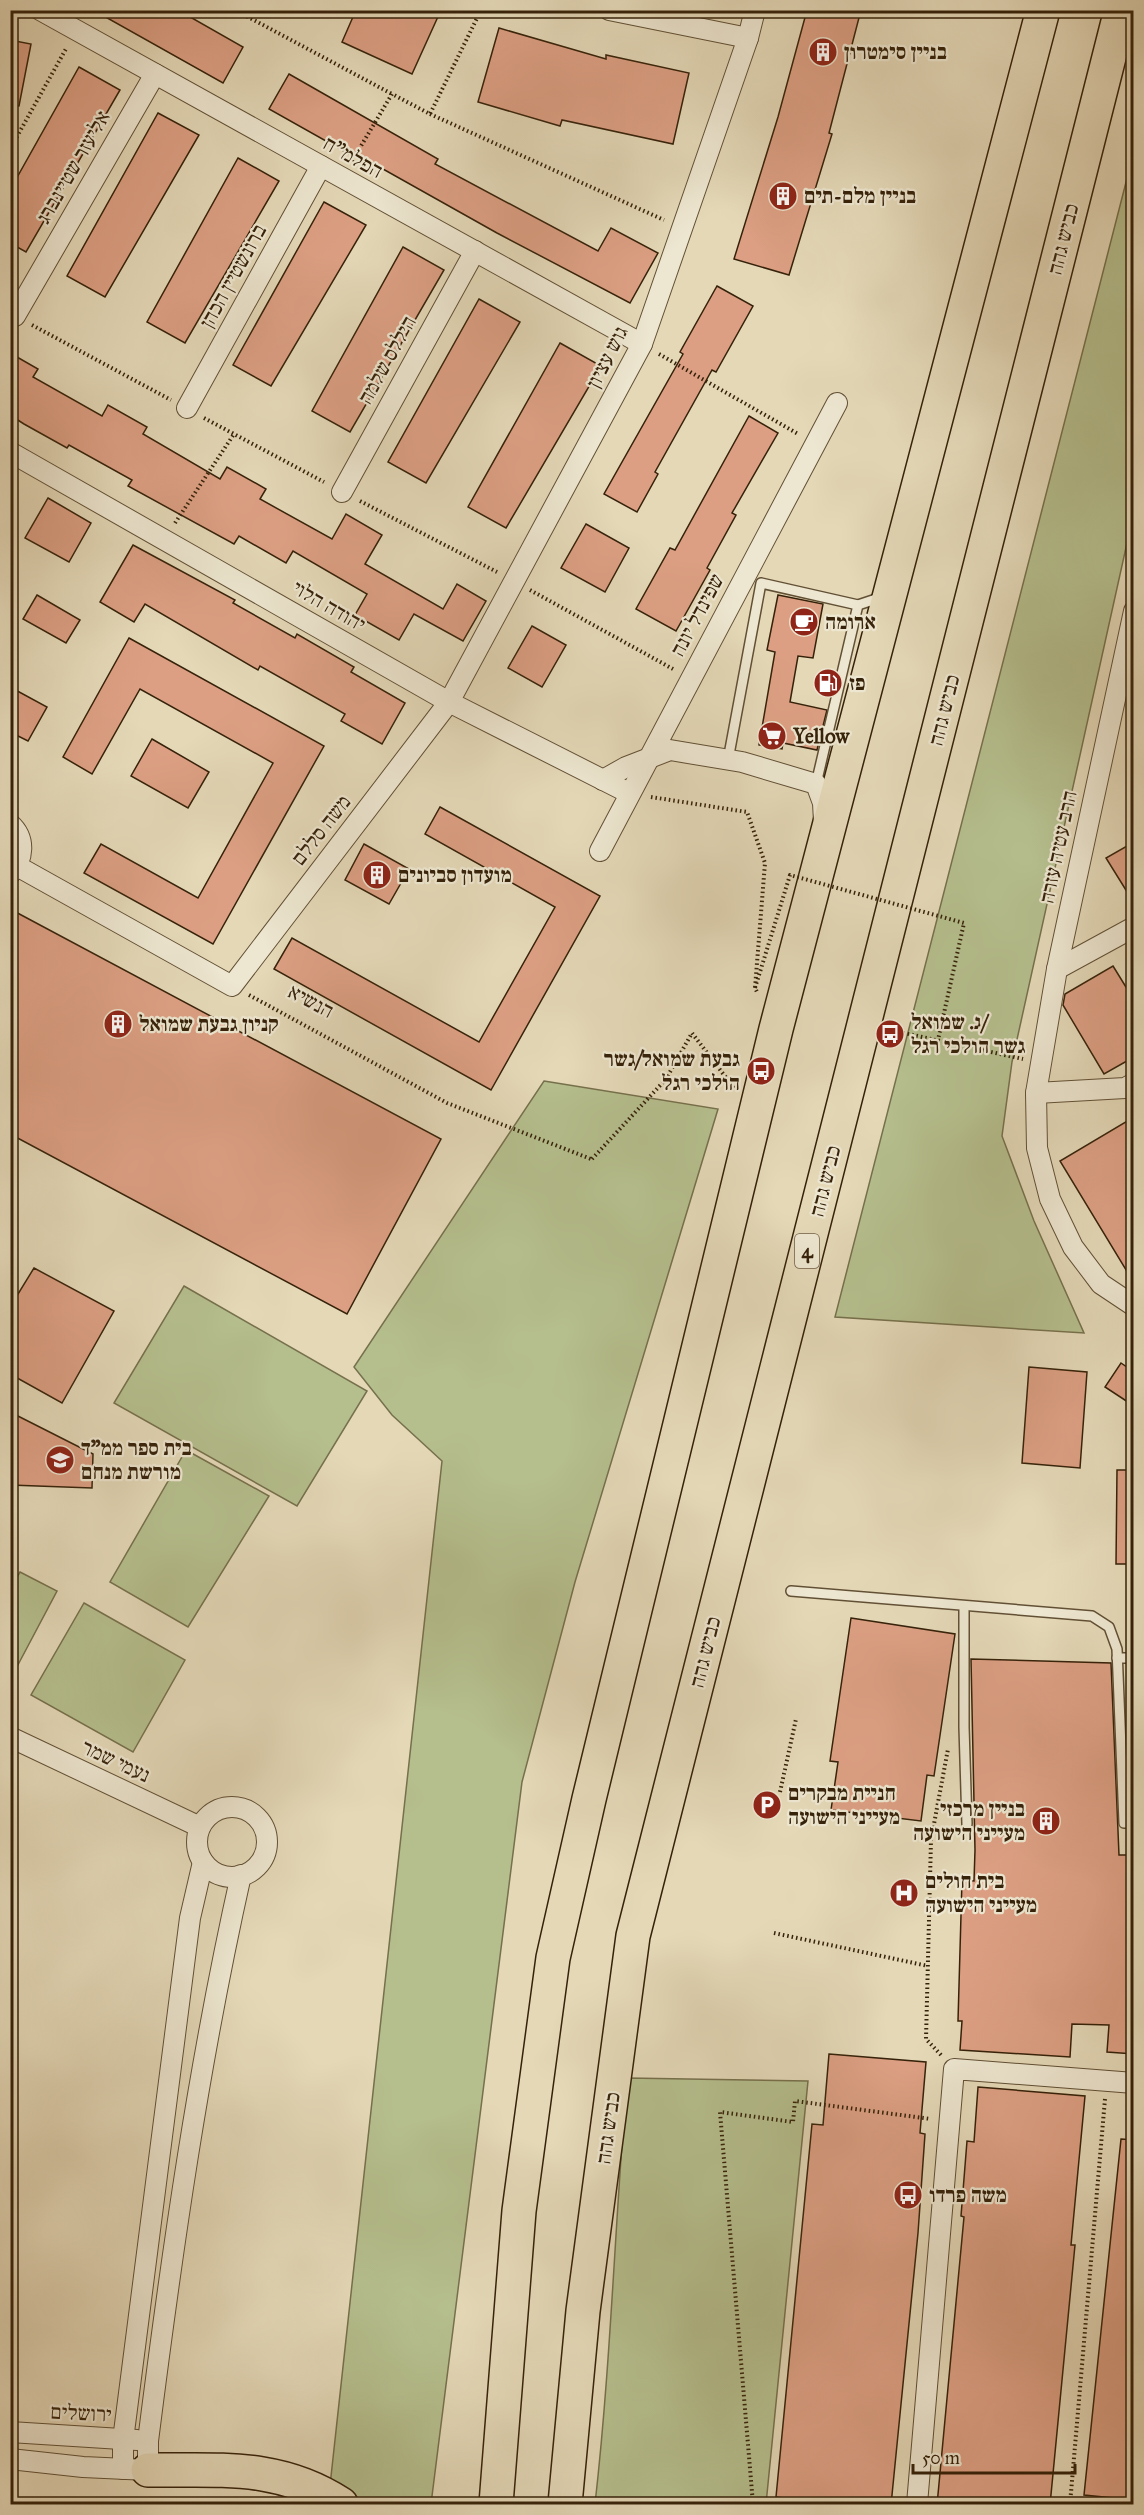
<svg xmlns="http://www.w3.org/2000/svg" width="1144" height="2515" font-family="'IM FELL Great Primer','Frank Ruhl Libre',serif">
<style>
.green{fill:#b5be8d;stroke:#76704c;stroke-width:1.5}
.building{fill:#dc9f83;stroke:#36220a;stroke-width:1.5}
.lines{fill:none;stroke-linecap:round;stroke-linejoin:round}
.lane-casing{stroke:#625035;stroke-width:12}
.street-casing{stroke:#625035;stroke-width:22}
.highway-casing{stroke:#36220a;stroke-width:36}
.path{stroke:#36220a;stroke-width:4;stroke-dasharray:1.5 3;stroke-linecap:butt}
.lane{stroke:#ede6d0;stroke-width:9}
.street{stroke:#ede6d0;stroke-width:20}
.highway{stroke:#e4d8b7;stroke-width:33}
.path-bridge{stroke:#36220a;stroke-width:4;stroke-dasharray:1.5 3;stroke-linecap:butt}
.labels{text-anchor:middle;stroke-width:4.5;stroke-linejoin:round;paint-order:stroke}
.shield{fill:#ede6d0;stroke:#6d5d45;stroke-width:1.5}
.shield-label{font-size:20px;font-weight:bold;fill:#36220a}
.poi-label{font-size:21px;font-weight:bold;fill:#36220a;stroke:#ede6d0;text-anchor:start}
.street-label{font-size:21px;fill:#36220a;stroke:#ede6d0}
</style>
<rect width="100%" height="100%" fill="#e4d8b7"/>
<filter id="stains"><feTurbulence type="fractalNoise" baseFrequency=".00333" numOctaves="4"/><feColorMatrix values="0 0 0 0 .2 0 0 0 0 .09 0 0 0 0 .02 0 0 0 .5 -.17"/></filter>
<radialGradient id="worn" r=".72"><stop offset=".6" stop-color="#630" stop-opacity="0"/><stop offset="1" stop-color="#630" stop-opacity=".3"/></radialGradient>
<g class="green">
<path d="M1133,155V516L1012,1062L1002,1136L1034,1221L1084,1333L835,1317Z"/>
<path d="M544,1081L718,1109L575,1582L522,1782L431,2504H328L442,1461L392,1415L354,1367Z"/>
<path d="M184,1286L367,1391L297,1506L114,1403Z"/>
<path d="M186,1450L269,1496L188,1627L110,1582Z"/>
<path d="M20,1572L57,1591L11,1678V1589Z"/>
<path d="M84,1603L185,1660L133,1752L31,1695Z"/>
<path d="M627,2078L808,2081L766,2504H595C611,2363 615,2220 627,2078Z"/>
</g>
<g class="building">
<path d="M93,10H178L243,47L223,83Z"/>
<path d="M356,10H441L412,74L342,42Z"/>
<path d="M807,10H861L829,133L832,134L789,275L734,259L778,117Z"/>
<path d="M499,28L606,59V55L689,73L673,144L562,120L560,126L478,102Z"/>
<path d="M10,40L31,44L19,106L10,105Z"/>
<path d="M79,67L120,90L26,252L10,243V190Z"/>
<path d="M289,74L438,159L435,164L598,251L611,228L658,253L630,303L497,233L351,151L349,154L269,109Z"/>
<path d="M158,113L199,135L105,297L67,276Z"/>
<path d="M238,158L279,181L185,343L147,322Z"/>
<path d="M324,202L366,225L271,386L233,365Z"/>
<path d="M403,247L444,270L350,432L312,411Z"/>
<path d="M717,286L753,306L716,372L712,370L655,472L658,474L637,512L604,494L683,354L680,352Z"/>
<path d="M479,299L520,322L426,483L388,462Z"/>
<path d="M560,343L601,366L506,528L468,507Z"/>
<path d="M10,353L38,369L33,377L102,416L108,405L147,427L143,434L220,479L227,467L266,489L260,499L332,539L346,514L382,535L365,564L443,609L457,584L486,601L463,641L414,614L399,640L355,615L367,594L293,551L286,563L239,536L234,544L128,486L132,480L69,445L67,448L24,424L10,415Z"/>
<path d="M749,416L778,433L732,513L736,515L707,568L710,570L676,631L636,609L670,548L675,550Z"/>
<path d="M48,498L91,523L69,562L25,538Z"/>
<path d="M586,524L629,548L605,592L561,568Z"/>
<path d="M133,545L235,600L233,603L295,638L297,634L354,667L351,672L405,703L382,744L341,721L345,714L260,666L258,670L145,604L134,622L100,602Z"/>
<path d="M37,595L80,620L66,643L23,619Z"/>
<path d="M778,595L823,604L813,658L798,656L790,702L827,710L817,750L783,743L782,749L759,745L775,652L767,650Z"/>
<path d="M532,626L566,645L542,687L508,668Z"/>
<path d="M129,638L324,746L213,944L84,873L101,844L198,898L273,763L140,689L92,774L63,757Z"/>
<path d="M10,687L47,707L28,741L10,732Z"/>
<path d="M152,739L209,772L188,808L131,776Z"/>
<path d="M440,807L600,896L491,1090L274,969L292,938L479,1042L555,907L425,834Z"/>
<path d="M1134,842V903L1106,858Z"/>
<path d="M364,844L409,869L389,904L345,880Z"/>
<path d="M10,909L441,1139L347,1314L10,1134Z"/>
<path d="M1113,966L1134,1000V1057L1104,1074L1063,1005L1065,994Z"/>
<path d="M1134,1117V1283L1060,1161Z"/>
<path d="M34,1268L114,1311L62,1403L10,1374V1307Z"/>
<path d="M1121,1363L1134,1372V1406L1105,1387Z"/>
<path d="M1029,1367L1087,1372L1080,1468L1022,1463Z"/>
<path d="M10,1412L93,1454L92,1488L10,1485Z"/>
<path d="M1117,1470H1134V1564H1116Z"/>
<path d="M851,1618L955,1634L934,1776L927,1775L921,1821L831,1810L838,1762L830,1761Z"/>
<path d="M971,1659L1111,1663L1119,1855H1134V2054L1107,2052L1109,2025L1072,2024L1070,2057L960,2050L962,2021H958L962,1880L974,1881L975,1850Z"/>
<path d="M829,2054L926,2062L920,2133L925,2134L918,2233L891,2505H839L776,2497L812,2124L823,2125Z"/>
<path d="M978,2087L1085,2096L1071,2245H1075L1050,2505H937L964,2217L961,2216L967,2141L974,2142Z"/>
<path d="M1121,2139L1134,2140V2415L1129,2449H1134V2500L1084,2495Z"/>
</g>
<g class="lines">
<g class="lane-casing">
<g id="lane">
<path d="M728,760L761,583L858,605"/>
<path d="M816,784L858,605L882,597"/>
<path d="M791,1591L1092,1616L1109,1627L1117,1649L1124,1823H1134"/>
<path d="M964,1606V1727L967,1824"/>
<path d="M1117,1658H1134"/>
</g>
</g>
<g class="street-casing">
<g id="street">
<path d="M40,10L642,344"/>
<path d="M609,10L748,38"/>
<path d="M15,316L155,74"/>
<path d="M187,408L321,166"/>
<path d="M10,452L449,702L629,793"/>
<path d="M342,492L475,251"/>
<path d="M1134,611L1057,969L1036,1093L1037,1148L1050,1199L1073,1247L1101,1284L1134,1306"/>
<path d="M603,780L626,767L670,750L742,762L816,784L823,803L824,822"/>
<path d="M10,824C26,838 24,860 10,874"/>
<path d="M600,851L837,403"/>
<path d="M17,866L232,986L449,702L642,344L748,38L755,10"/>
<path d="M1057,969L1134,927"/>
<path d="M1036,1093L1125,1088L1134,1083"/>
<path d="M10,1737L200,1827"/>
<circle cx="232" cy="1842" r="35"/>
<path d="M10,2432L137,2440"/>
<path d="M10,2459L83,2467L148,2470V2441C172,2251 199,2062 241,1875"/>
<path d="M123,2469V2440L190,1918L203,1862"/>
<path d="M917,2504L954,2069L1134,2083"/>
</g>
</g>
<g class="highway-casing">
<g id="highway">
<path d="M148,2470C220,2471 278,2463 341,2504"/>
<path d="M496,2504L519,2211L553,1958L589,1799L776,1029L1043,10"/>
<path d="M565,2504L583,2311L633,1936L1121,10"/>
</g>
</g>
<g class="path">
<path d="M235,10L392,94"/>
<path d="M430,114L664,220"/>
<path d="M10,149L67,47"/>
<path d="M352,161L392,94L430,114L481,10"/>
<path d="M32,325L171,400"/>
<path d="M659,354L798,434"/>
<path d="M204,418L324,482"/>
<path d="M360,501L497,572"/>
<path d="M175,523L234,434"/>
<path d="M530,590L673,669"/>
<path d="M651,797L747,812L765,863L755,988L758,994"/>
<path d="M249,995L447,1103L591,1159"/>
<path d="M890,1030L1023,1059"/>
<path d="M592,1159L666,1079L692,1033L734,1088"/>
<path d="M780,1792L796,1719"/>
<path d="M774,1933L928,1966"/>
<path d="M941,2055L926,2039L931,1840L948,1749"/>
<path d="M753,2504L720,2112L793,2122L795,2101L931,2119"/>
<path d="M1070,2504L1105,2099"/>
</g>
<use href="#lane" class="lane"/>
<use href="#street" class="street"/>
<use href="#highway" class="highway"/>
<path class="path-bridge" d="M755,988L790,875L964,923L938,1040"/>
</g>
<defs>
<g id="building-disc" transform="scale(1.5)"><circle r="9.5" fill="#8f2418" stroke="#ede6d0"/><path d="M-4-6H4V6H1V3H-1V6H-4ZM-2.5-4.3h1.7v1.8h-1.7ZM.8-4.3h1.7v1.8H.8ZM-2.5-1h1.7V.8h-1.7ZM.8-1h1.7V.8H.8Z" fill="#fff"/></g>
<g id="cafe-disc" transform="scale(1.5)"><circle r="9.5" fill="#8f2418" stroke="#ede6d0"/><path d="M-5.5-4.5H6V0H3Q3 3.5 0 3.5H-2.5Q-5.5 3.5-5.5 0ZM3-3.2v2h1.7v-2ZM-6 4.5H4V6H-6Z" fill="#fff"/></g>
<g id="fuel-disc" transform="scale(1.5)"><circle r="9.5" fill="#8f2418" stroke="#ede6d0"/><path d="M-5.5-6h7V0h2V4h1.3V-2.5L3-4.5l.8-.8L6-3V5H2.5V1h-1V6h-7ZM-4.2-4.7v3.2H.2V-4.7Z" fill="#fff"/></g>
<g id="supermarket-disc" transform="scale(1.5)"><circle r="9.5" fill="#8f2418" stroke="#ede6d0"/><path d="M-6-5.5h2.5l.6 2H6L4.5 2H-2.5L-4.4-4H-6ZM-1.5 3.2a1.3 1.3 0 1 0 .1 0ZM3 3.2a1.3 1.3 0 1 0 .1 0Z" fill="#fff"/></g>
<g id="bus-disc" transform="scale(1.5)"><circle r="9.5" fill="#8f2418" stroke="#ede6d0"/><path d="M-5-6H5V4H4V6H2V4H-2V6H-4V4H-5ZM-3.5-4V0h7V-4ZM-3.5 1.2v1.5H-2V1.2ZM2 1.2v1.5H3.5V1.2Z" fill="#fff"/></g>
<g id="school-disc" transform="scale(1.5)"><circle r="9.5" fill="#8f2418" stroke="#ede6d0"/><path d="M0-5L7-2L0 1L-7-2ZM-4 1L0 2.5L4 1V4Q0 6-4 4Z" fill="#fff"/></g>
<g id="parking-disc" transform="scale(1.5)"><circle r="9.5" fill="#8f2418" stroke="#ede6d0"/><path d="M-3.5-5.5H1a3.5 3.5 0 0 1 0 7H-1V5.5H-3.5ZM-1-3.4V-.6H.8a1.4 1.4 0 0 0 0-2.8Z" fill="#fff"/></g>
<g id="hospital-disc" transform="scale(1.5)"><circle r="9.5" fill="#8f2418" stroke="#ede6d0"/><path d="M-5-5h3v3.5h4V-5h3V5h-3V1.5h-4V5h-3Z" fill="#fff"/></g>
</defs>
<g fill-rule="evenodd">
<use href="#building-disc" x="823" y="52"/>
<use href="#building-disc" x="783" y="196"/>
<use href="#cafe-disc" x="804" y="622"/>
<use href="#fuel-disc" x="828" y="683"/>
<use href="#supermarket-disc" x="772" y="736"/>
<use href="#building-disc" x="377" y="875"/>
<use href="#building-disc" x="118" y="1024"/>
<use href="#bus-disc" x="890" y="1034"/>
<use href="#bus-disc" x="761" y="1071"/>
<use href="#school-disc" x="60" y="1460"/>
<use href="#parking-disc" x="767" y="1805"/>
<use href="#building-disc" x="1046" y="1821"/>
<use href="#hospital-disc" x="904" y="1893"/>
<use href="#bus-disc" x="908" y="2195"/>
</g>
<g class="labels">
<rect class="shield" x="795" y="1234" width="24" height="34" rx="4.5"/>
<g class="shield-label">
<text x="807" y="1258">4</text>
</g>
<g class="poi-label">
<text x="844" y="59">בניין סימטרון</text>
<text x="804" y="203">בניין מלם-תים</text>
<text x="825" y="629">ארומה</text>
<text x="849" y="690">פז</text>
<text x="793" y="743">Yellow</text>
<text x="398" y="882">מועדון סביונים</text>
<text x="911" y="1029">ג. שמואל/<tspan x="911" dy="24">גשר הולכי רגל</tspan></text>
<text x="139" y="1031">קניון גבעת שמואל</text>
<text x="740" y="1066" text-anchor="end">גבעת שמואל/גשר<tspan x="740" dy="24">הולכי רגל</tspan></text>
<text x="81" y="1455">בית ספר ממ"ד<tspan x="81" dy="24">מורשת מנחם</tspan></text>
<text x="788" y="1800">חניית מבקרים<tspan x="788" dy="24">מעייני הישועה</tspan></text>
<text x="1025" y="1816" text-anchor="end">בניין מרכזי<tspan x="1025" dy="24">מעייני הישועה</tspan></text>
<text x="925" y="1888">בית חולים<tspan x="925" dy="24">מעייני הישועה</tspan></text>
<text x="929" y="2202">משה פרדו</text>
</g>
<g class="street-label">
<text transform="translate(353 157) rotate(29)" y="7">הפלמ"ח</text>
<text transform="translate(73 167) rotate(-60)" y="7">אליעזר שטיינברג</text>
<text transform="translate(1063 239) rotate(-76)" y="7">כביש גהה</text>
<text transform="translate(233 276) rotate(-61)" y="7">ברונשטיין הכהן</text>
<text transform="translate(607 357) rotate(-63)" y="7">גוש עציון</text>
<text transform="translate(387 360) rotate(-61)" y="7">היללס שלמה</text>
<text transform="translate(329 606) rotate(30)" y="7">יהודה הלוי</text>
<text transform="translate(697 615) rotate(-62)" y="7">שפינדל יונה</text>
<text transform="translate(944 710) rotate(-76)" y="7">כביש גהה</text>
<text transform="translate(321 830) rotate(-52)" y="7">משה סללם</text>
<text transform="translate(1058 847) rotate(-78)" y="7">הרב עטיה עזרה</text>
<text transform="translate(311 1001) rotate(28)" y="7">הנשיא</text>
<text transform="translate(825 1181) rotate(-76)" y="7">כביש גהה</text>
<text transform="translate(705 1652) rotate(-76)" y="7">כביש גהה</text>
<text transform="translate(116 1761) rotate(25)" y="7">נעמי שמר</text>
<text transform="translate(608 2128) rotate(-82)" y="7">כביש גהה</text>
<text transform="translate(81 2413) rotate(3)" y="7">ירושלים</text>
</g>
</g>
<rect width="1144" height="2515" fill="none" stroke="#e4d8b7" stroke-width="36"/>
<rect x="12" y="12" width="1120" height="2491" fill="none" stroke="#36220a" stroke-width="3"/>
<rect x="18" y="18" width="1108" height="2479" fill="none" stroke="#36220a" stroke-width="1.5"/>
<path d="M913 2464v9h162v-9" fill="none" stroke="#36220a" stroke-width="3"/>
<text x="922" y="2464" font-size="18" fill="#36220a" stroke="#ede6d0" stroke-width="4.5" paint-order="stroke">50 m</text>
<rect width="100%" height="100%" filter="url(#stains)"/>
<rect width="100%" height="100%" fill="url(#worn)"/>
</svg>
